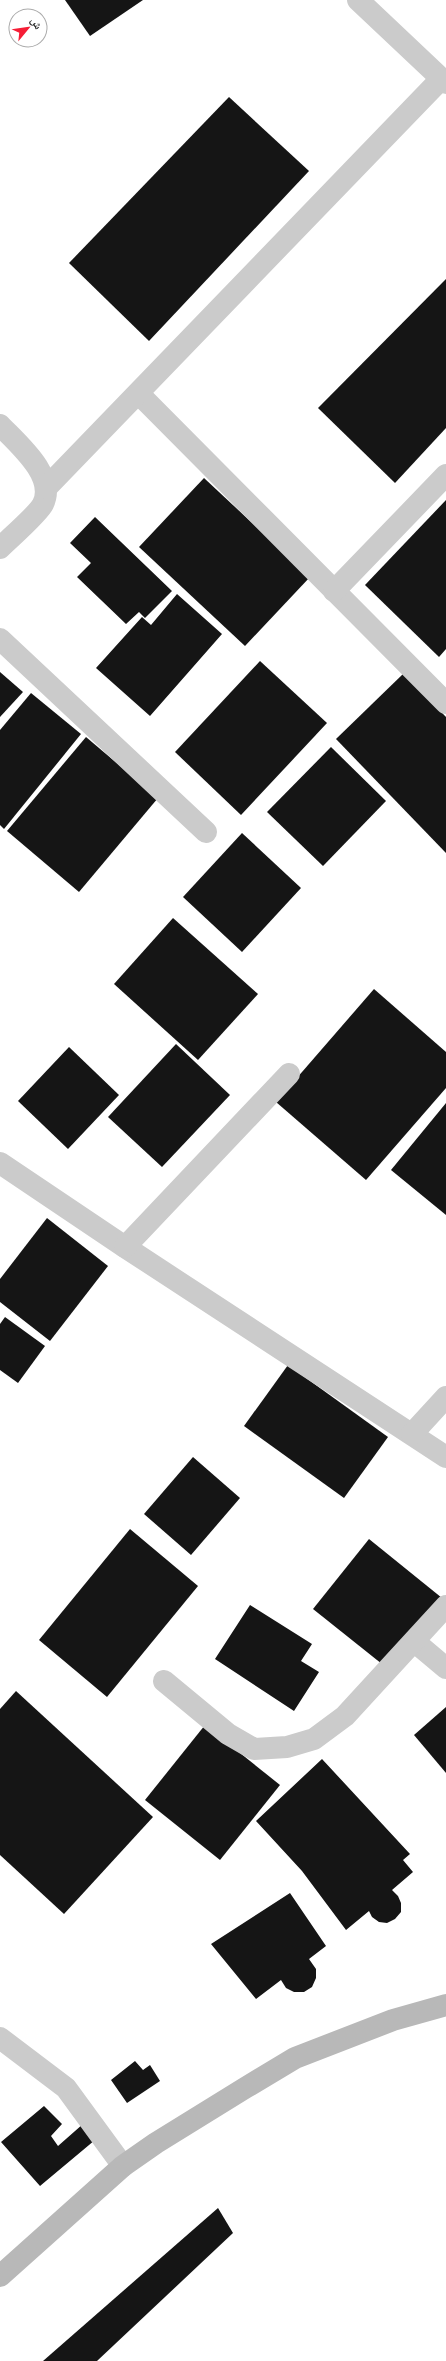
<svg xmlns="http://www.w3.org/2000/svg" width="446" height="2361" font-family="Commissioner,'Noto Naskh Arabic',sans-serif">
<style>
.building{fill:#151515}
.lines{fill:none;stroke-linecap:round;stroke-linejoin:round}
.minor{stroke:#cbcbcb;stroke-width:22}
.secondary{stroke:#b8b8b8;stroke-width:22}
</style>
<rect width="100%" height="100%" fill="#fff"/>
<g class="building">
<path d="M65,0H143L90,36Z"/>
<path d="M229,97L309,171L149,341L69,263Z"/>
<path d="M446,279V428L395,483L318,408Z"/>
<path d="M204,478L310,577L245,646L139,547Z"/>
<path d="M446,500V649L439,657L365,585Z"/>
<path d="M95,517L172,591L145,618L139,612L126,624L77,577L91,563L70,543Z"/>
<path d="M177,594L222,634L150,716L96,668L142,617L151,625Z"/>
<path d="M260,661L327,723L241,815L175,752Z"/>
<path d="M0,672L23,692L0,717Z"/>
<path d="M404,673L446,717V853L336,739Z"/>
<path d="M31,693L81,734L4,829L0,825V730Z"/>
<path d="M86,737L158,798L79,892L7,831Z"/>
<path d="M331,747L386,801L323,866L267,812Z"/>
<path d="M242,833L301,888L242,952L183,897Z"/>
<path d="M173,918L258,994L198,1060L114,984Z"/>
<path d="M374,989L446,1052V1088L366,1180L276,1102Z"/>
<path d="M176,1044L230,1095L162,1167L108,1117Z"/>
<path d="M69,1047L119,1095L68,1149L18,1101Z"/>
<path d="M446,1103V1215L391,1170Z"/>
<path d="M47,1218L108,1266L50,1341L0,1302V1279Z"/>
<path d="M5,1317L45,1346L18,1383L0,1370V1324Z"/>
<path d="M288,1365L388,1437L344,1498L244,1426Z"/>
<path d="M193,1457L240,1498L191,1555L144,1514Z"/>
<path d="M130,1529L198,1586L107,1697L39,1640Z"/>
<path d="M369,1539L442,1598L387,1668L313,1609Z"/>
<path d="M250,1605L312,1644L301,1661L319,1672L294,1711L215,1659Z"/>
<path d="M16,1691L153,1817L64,1914L0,1855V1709Z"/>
<path d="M446,1707V1773L414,1735Z"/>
<path d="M205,1725L280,1785L220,1860L145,1800Z"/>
<path d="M322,1759L410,1854L403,1860L413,1872L392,1890L398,1896L401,1903V1912L395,1919L387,1923L379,1922L372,1917L369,1911L346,1930L302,1871L256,1821Z"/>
<path d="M290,1893L326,1946L309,1959L316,1969V1978L312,1987L304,1992H294L286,1988L281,1980L256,1999L211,1944Z"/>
<path d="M135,2061L143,2070L150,2065L160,2081L127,2103L111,2080Z"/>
<path d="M44,2106L62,2124L51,2136L58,2146L83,2124L95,2140L40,2186L1,2142Z"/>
<path d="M218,2208L233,2233L97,2361H43Z"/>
</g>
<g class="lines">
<g class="minor">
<path d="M358,0L446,83"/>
<path d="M139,394L446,703"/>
<path d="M0,425C17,443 57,476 43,504C39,513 9,539 0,548"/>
<path d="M46,488L441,79"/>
<path d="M334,591L446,475"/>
<path d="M0,639L206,832"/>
<path d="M0,1163L125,1247L446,1457"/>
<path d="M125,1247L289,1074"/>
<path d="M412,1434L446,1397"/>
<path d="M415,1642L446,1668"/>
<path d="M164,1681L228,1734L254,1749L287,1747L314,1739L345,1716L446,1606"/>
<path d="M0,2038L66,2088L123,2166"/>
</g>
<path class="secondary" d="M0,2276L123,2166L156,2143L245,2088L295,2058L393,2020L446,2005"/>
</g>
<g transform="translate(28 28) rotate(61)"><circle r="19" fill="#ffffff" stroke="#ababab"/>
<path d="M0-3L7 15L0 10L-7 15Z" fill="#f61e36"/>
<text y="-6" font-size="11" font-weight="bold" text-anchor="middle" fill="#2e2e2e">ش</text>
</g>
</svg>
